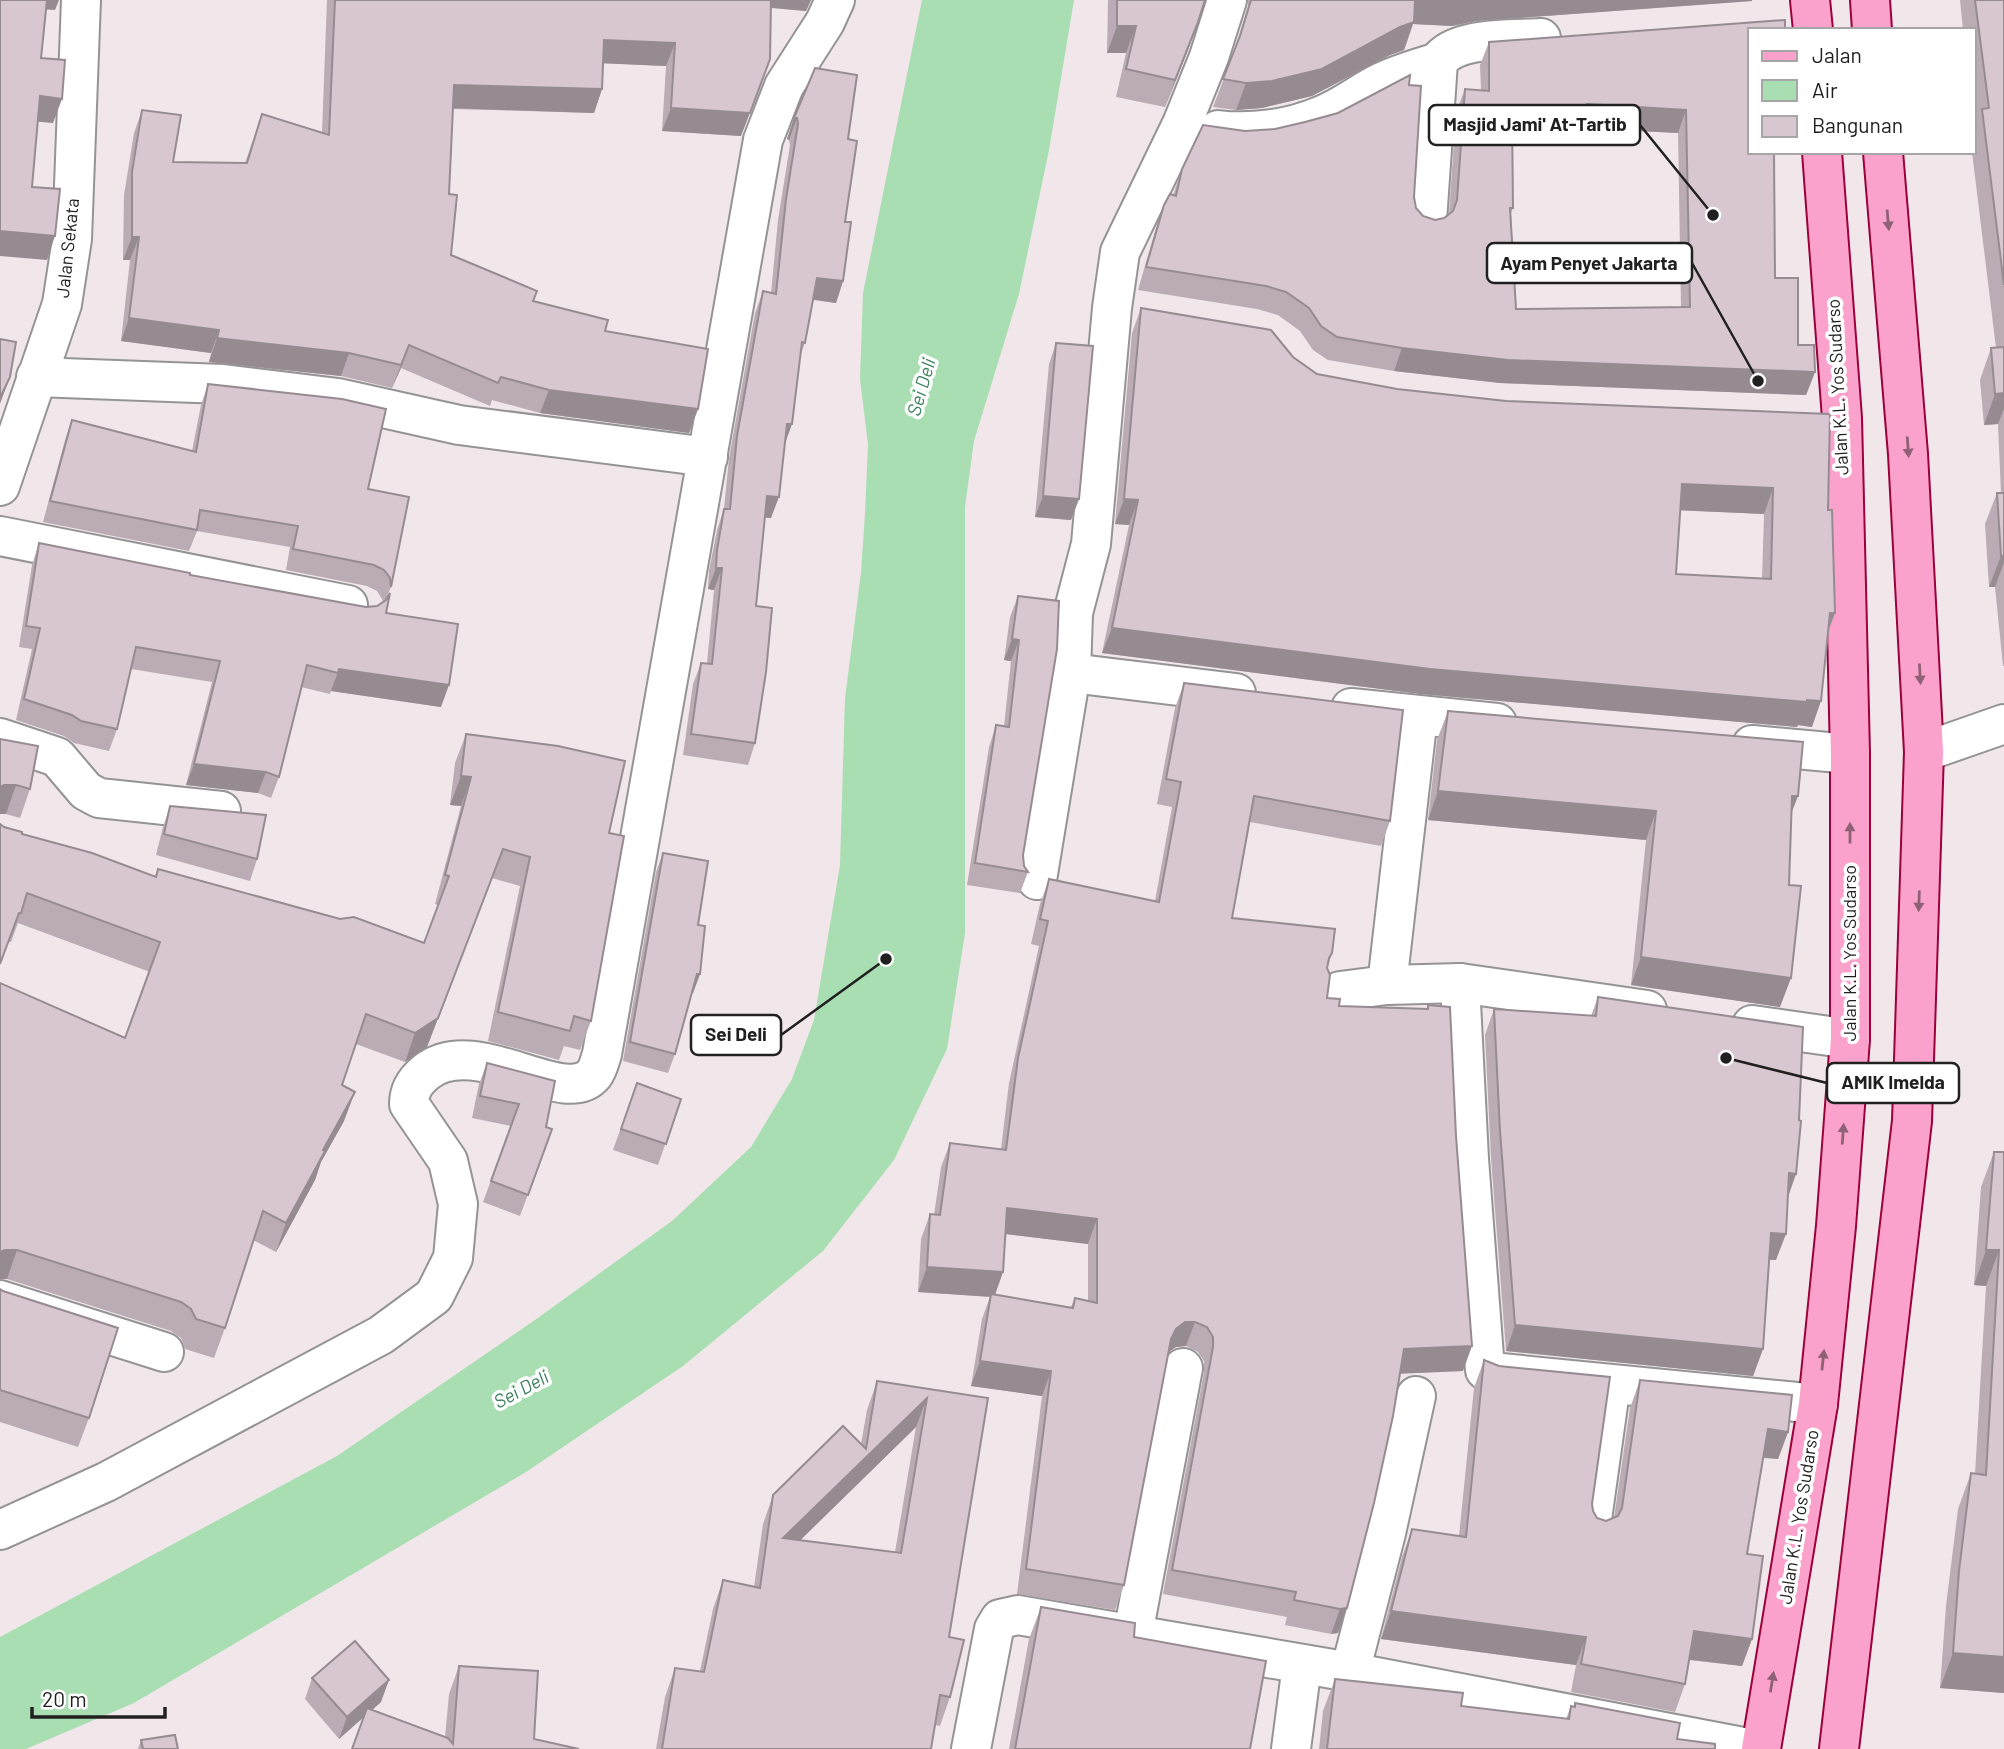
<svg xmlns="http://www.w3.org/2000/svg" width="2004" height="1749" font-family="Barlow,sans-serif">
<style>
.water{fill:#a8deb2}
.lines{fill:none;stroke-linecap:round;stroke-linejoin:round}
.lane-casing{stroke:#949494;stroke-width:28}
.street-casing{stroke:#949494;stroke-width:42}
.primary-casing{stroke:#9b013a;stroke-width:42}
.lane{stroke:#fff;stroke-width:24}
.street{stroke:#fff;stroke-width:38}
.primary{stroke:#fba2cc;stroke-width:38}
.wall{fill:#baabb4;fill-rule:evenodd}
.shaded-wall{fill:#978b92}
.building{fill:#d8c7d1;stroke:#978b92;stroke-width:2;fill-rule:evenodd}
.oneway{fill:#8e6176}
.labels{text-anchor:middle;stroke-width:7;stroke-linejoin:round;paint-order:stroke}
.street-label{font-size:18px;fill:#202020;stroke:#fff}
.water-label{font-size:19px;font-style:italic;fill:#3b805b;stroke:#fff}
.leader{fill:none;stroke:#202020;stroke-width:2.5}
.callout-dot{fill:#202020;stroke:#fff;stroke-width:2.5}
.callout{fill:#fff;stroke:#202020;stroke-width:2.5}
.callout-label{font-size:19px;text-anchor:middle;font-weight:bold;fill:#202020}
</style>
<rect width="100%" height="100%" fill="#f1e7eb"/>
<path class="water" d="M922,0H1074L1049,150L1019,294L974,441L965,507V933L947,1049L894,1160L823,1251L683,1366L526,1472L134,1703L26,1749H0V1637L337,1456L535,1320L672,1221L751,1147L792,1079L814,1020L840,865L845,698L861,573L865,513L868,445L860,379L863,293Z"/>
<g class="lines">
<g class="lane-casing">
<path id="lane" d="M1597,1534L1618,1384"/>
</g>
<g class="street-casing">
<g id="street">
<path d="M1218,130C1251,134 1289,129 1320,116C1342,108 1361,92 1382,82C1400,73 1419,68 1438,62"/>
<path d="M1427,221L1438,62C1455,36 1513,40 1541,38"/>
<path d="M36,377L223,384L338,398L459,425L708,457"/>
<path d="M0,486L62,304L72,239L81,0"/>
<path d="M0,536L348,605"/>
<path d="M1071,673L1236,693"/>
<path d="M1351,708L1497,723"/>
<path d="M0,738L57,757L86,791L99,798L221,811"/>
<path d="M1752,745L1850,754"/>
<path d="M1924,752L2004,724"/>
<path d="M1037,880L1071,673L1073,613L1091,544L1112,308L1120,252L1182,124L1209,57L1227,0"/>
<path d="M1460,983L1469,1159L1485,1370L1491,1372L1818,1404"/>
<path d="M1387,985L1418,716"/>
<path d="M1340,991L1387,985L1460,983L1647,1010"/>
<path d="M1752,1025L1850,1039"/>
<path d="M0,1300L164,1352"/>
<path d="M0,1530L106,1482L381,1335L434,1296L453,1258L458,1204L448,1161L409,1104C409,1090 415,1081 426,1072C476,1032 565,1110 594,1074C598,1069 600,1060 602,1054L763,140L784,86L825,22L835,0"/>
<path d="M1133,1634L1183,1368"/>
<path d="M1350,1672L1386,1533L1416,1396"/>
<path d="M971,1749L994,1629L1000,1619L1018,1615L1350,1672L1753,1749"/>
<path d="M1291,1749L1302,1665"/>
</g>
</g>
<g class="primary-casing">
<g id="primary">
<path d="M1810,0L1813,30"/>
<path d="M1870,0L1872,30"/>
<path d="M1761,1749L1818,1404L1836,1226L1850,1039V754L1842,418L1822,152"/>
<path d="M1839,1749L1912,1121L1924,752L1908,454L1883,152"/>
</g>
</g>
<use href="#lane" class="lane"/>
<use href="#street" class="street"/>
<use href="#primary" class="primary"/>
</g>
<g class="wall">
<path d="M327,0H811L806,11L771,8L741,136L662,131L666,66L603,63L602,89L594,113L453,109L449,194L451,255L534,301L605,331L698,409L689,433L540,413L492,400L490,406L401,368L392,388L341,376L209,362L211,353L121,341L130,260H123L124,195L134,133L142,110L173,162L245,163L262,114L322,132Z"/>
<path d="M1108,0H1205L1188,50L1165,107L1116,97L1126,53H1107Z"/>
<path d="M1248,0H1752V1L1476,21L1452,26L1413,24L1404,50L1390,55L1312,96L1262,108L1236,110L1213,107L1234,52L1248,6Z"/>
<path d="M1960,0H2004V666H2003L1995,587H1989L1985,524L1997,493H2001L1998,424L1984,425L1980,380L1991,348H1996L1972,152H1974V131L1975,127L1974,117V30H1963Z"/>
<path d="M1750,30L1775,278L1798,345L1815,372L1806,395L1500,383L1394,371L1328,360L1313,350L1300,331L1278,315L1257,309L1138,290L1156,228L1164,205L1173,195L1182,169L1245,131L1275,129L1338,113L1409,85L1414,197L1416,208L1423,216L1435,220L1444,218L1449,214L1456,112L1465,89L1481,90L1480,65L1489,42ZM1581,128L1678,133L1681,307L1516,309L1511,213L1513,208L1512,137H1578Z"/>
<path d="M794,118L848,139L843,281L836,303L813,300L805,343L800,356L792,424L785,443L771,518H764L756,606L755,743L748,765L683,755L693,684L701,663H707L714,590L708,589L709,571L717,530L724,509L729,458L755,313L763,291L771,293L778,220L790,145L789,140L787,139Z"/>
<path d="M1141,308L1293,357L1317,374L1397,389L1506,401L1830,414L1828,510L1835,613L1829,629L1812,727L1798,725L1797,727L1420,694L1102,653L1129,525L1115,524L1132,333ZM1680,510L1764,514L1762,579L1676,574Z"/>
<path d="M1056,343L1079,499L1071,520L1035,517L1049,364Z"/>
<path d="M208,384L368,489L409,497L391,587L386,599V613L441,707L331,691L330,694L301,687L279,777L271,798L258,793L186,785L212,682L131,669L117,729L109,751L74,743L64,736L16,720L32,649L19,647L32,565L39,543L190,575L366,607L377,606L383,602L382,599L377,591L367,586L286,570L290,547L197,531L189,551L43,522L65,440L72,420L192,451L201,405Z"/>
<path d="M1018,596L1023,855L1024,866L1028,872L1020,893L967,885L989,747L996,725L1004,726L1011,661L1004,660L1010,617Z"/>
<path d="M1184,683L1390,821L1381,846L1250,822L1232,918L1332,953L1328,966L1327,998L1339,1006L1427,1009L1428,1005L1463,1371L1400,1373L1347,1608L1338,1633L1331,1634L1285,1625L1287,1617L1163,1594L1204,1372V1361L1198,1352L1186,1346L1176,1347L1168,1353L1124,1585L1115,1610L1017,1594L1042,1396L971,1386L982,1319L990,1297L918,1292L921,1239L930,1214L934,1215L941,1167L950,1143L1001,1149L1009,1083L1039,946L1031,944L1040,904L1049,879L1155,901L1172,807L1157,804L1175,708ZM1005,1234L1088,1244V1301L1075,1298L1071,1307L995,1295L1003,1272Z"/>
<path d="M1448,711L1792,812L1780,1007L1631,985L1646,840L1428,820L1437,740Z"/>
<path d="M466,734L609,833L591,1021L580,1050L564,1046L559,1060L488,1041L520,886L492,878L427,1047L405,1062L356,1044L342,1085L344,1121L321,1162L315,1180L276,1252L253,1240L225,1328L214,1358L185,1349L181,1338L171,1331L7,1279H0L125,1038L150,972L18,923L11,942H9L4,827L22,834L155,876L158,869L424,943L438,905L435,904L461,806L450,805L455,763Z"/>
<path d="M0,739L30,789L20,818L6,814Z"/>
<path d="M170,806L257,859L250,881L156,855L163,827Z"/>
<path d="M663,853L698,925L700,974L693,993L692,992L675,1054L668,1073L623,1061L656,872Z"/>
<path d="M1598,997L1788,1197L1776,1260H1769L1763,1349L1753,1376L1506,1351L1491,1158L1485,1035L1494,1009L1591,1016Z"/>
<path d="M487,1063L546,1127L552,1129L520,1216L483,1202L511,1126L472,1118L479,1084Z"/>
<path d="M637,1083L681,1099L658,1165L613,1150Z"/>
<path d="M1994,1152H2004V1693L1940,1688L1946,1606L1958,1509L1971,1473L1975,1474L1986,1286L1974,1285L1981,1187Z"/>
<path d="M0,1289L89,1418L78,1447L0,1422Z"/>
<path d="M1484,1360L1499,1366L1592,1504L1593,1511L1597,1518L1606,1521L1614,1518L1630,1408L1640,1380L1788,1432L1778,1459L1763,1458L1747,1554L1752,1639L1742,1666L1689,1660L1685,1684L1675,1712L1571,1692L1576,1665L1381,1639L1402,1557L1412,1529L1459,1536L1474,1388Z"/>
<path d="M877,1381L988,1398L949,1637L950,1697L940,1726L935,1725L931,1749H656L665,1697L675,1668L700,1671L713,1609L723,1580L754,1587L763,1524L773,1495L861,1444L867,1410ZM916,1427L895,1552L800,1540Z"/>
<path d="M1041,1607L1134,1637L1250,1749H1009L1029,1639Z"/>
<path d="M459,1666L534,1739L352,1749L364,1716L339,1739L305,1699L312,1678L381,1702L372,1710L445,1737L449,1694Z"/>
<path d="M1335,1679L1461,1706L1566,1719L1571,1706H1574L1575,1703L1677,1739L1715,1749H1319L1323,1711Z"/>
<path d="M141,1740L178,1749H138Z"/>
</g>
<g class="shaded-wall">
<path d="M43,0H59L55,10L39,9Z"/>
<path d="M766,0H811L806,11L763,7Z"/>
<path d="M1414,0H1752V1L1476,21L1452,26L1413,24L1404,50L1390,55L1312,96L1262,108L1236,110L1246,83Z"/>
<path d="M1198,22L1188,50L1165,107L1175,80Z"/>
<path d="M1117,26H1136L1126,53H1107Z"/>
<path d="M604,40L675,43L666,66L596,63Z"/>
<path d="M762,82L741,136L662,131L671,108Z"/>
<path d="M454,85L602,89L594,113L446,108Z"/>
<path d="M40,96L62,99L53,123L31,121Z"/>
<path d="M1587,104L1686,110L1678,133L1581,128L1578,137H1504L1512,114Z"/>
<path d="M794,118H797L789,140L787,139Z"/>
<path d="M0,231L55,236L47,260L0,256Z"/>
<path d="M132,237H139L130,260H123Z"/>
<path d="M817,278L843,281L836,303L810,299Z"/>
<path d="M129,318L219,330L211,353L121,341Z"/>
<path d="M217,338L349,353L341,376L209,362Z"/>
<path d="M409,345L401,368L392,388L401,365Z"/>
<path d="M1402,348L1815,372L1806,395L1500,383L1394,371Z"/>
<path d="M10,377L1,401L0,404V398Z"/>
<path d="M549,390L698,409L689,433L540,413Z"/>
<path d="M2004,393V409L1998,424L1984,425L1995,394Z"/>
<path d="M787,424H792L784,446Z"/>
<path d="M1682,484L1773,488L1764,514L1672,510Z"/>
<path d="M767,496L779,497L771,518L759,517Z"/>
<path d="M1043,496L1079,499L1071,520L1035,517Z"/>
<path d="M1124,499L1138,500L1129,525L1115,524Z"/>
<path d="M2001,556H2004V562L1995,587H1989Z"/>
<path d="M716,568H722L714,590L708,589Z"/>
<path d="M1830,613H1835L1825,639Z"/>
<path d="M1112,628L1807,700L1821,701L1812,727L1798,725L1797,727L1420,694L1102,653Z"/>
<path d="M1012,639L1019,640L1011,661L1004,660Z"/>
<path d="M339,669L449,685L441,707L331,691Z"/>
<path d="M194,764L266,772L258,793L186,785Z"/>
<path d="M461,776L471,777L461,806L450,805Z"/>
<path d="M4,785H16L6,814H0V787Z"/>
<path d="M1438,791L1656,811L1646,840L1428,820Z"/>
<path d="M1792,796H1798L1787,825Z"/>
<path d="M503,849L427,1047L405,1062L415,1033Z"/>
<path d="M1641,957L1791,978L1780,1007L1631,985Z"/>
<path d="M697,974H700L693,993L690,992Z"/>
<path d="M355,1092L344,1121L321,1162L315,1180L276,1252L286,1223L323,1150Z"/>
<path d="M1789,1173L1796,1174L1787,1200Z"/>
<path d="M1007,1208L1097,1219L1088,1244L998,1233Z"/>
<path d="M1771,1233L1786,1234L1776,1260L1762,1259Z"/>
<path d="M5,1250H17L7,1279H0V1252Z"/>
<path d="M1986,1250H1999L1986,1286L1974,1285Z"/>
<path d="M927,1267L1003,1272L994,1297L918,1292Z"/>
<path d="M1185,1322H1195L1186,1346L1176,1347L1167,1353L1171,1339L1176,1329Z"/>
<path d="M1515,1325L1763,1349L1753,1376L1506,1351Z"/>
<path d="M1472,1346L1463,1371L1395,1374L1404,1349Z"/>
<path d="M980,1361L1051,1371L1042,1396L971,1386Z"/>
<path d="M927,1398L916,1427L773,1567L783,1538Z"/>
<path d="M1768,1429L1788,1432L1778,1459L1758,1457Z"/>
<path d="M1347,1608L1338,1633L1331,1634L1340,1609Z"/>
<path d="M1391,1611L1586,1637L1576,1665L1381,1639Z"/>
<path d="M1694,1631L1752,1639L1742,1666L1684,1659Z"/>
<path d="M1953,1653L2004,1657V1693L1940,1688Z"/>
<path d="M389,1680L381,1702L339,1739L347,1717Z"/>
</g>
<g class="building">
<path d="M0,0H47L41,58L65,60L62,99L40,96L32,187L60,189L55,236L0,231Z"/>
<path d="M335,0H771L770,59L750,113L671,108L675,43L604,40L602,89L454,85L449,194L457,195L451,255L537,291L533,301L608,320L605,331L708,349L698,409L549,390L501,377L498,383L409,345L401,365L349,353L217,338L219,330L129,318L139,237H132V172L142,110L181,115L173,162L247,163L262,114L329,135Z"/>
<path d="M1117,0H1205L1198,22L1175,80L1126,69L1136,26H1117Z"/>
<path d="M1251,0H1415L1414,22L1400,27L1322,69L1272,81L1246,83L1223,79L1240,36Z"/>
<path d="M1975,0H2004V285L1982,109L1989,108Z"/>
<path d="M1785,20V30H1750V152H1774L1775,278H1798V345H1814L1815,372L1508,360L1402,348L1337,337L1321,326L1309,308L1286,292L1266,286L1146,267L1164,205L1170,194L1176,196L1182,169L1203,125L1245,131L1275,129L1305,122L1338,113L1410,75L1409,85L1421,86L1414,197L1416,208L1423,216L1435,220L1444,218L1453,211L1457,200L1465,89L1489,91V42ZM1587,104L1686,110L1690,307L1516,309L1510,208H1513L1512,114L1587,113Z"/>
<path d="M815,68L857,75L848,139L857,141L845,222H851L843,281L817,278L805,343L802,342L792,424H787L779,497L767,496L756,606L772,608L766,672L755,743L691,734L701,663L712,664L722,568H716L717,550L724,509H730L737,436L763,291L776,294L786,199L798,124L797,118H794Z"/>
<path d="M1141,308L1271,330L1293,357L1317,374L1397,389L1506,401L1830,414L1828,510H1832L1835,613H1830L1821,701L1807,700V702L1430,669L1112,628L1138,500L1124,499ZM1682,484L1773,488L1771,579L1676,574Z"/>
<path d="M0,339L16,342L10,377L0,398Z"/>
<path d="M1056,343L1093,346L1079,499L1043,496Z"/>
<path d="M2004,347V393L1995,394L1991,348Z"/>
<path d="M208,384L342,399L386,409L368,489L409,497L391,587L390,578L384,570L374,565L293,549L298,526L200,510L197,530L50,501L72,420L196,452Z"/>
<path d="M1997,493H2004V556H2001Z"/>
<path d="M39,543L190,573V575L366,607L377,606L386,600L390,593L386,613L458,624L449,685L339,669L338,673L307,665L279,777L266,772L194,764L220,661L136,647L117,729L81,721L72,715L24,699L40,628L26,626Z"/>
<path d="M1018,596L1059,601L1057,649L1023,855L1024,866L1028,872L975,863L996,725L1009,727L1019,640L1012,639Z"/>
<path d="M1184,683L1403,710L1390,821L1254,796L1232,918L1335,929L1332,953L1329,958L1327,968L1330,975L1327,998L1340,999L1339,1006L1428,1009V1005L1450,1007L1456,1136L1472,1346L1404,1349L1393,1416L1374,1503L1347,1608L1340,1609L1294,1600L1296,1592L1172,1570L1213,1347V1337L1207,1327L1195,1322H1185L1176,1329L1171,1339L1124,1585L1026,1569L1051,1371L980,1361L991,1294L1073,1308L1075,1298L1097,1303V1219L1007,1208L1003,1272L927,1267L930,1214L940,1215L950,1143L1006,1150L1018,1058L1048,921L1040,919L1049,879L1159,902L1181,782L1166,779Z"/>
<path d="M1448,711L1803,742L1798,796H1792L1789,885L1801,886L1791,978L1641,957L1656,811L1438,791Z"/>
<path d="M466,734L558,746L625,761L609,833L624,836L591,1021L574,1016L570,1031L498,1012L530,857L503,849L438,1018L415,1033L366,1014L342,1085L355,1092L323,1150L325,1151L286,1223L263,1211L225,1328L196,1319L191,1309L181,1302L17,1250H5L0,1252V983L125,1038L160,942L27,893L21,913H19L0,964V824L4,827L22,832V834L92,853L156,877L158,869L340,919L354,917L424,943L449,876L445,875L471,777L461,776Z"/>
<path d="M0,739L38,746L30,789L16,785H4L0,787Z"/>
<path d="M170,806L266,815L257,859L164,834Z"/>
<path d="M663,853L708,861L698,925L705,926L700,974H697L675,1054L630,1042Z"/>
<path d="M1598,997L1803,1027L1799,1120L1801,1121L1796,1174L1789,1173L1786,1234L1771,1233L1763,1349L1515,1325L1500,1131L1494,1009L1596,1016Z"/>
<path d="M487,1063L555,1081L546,1127L552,1129L528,1195L491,1181L519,1104L480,1096Z"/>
<path d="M637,1083L681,1099L666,1144L621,1129Z"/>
<path d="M1994,1152H2004V1657L1953,1653L1959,1571L1971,1473L1986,1475L1999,1250H1986Z"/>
<path d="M0,1289L3,1291L118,1328L89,1418L0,1390Z"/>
<path d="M1484,1360L1499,1366L1610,1377L1592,1504L1593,1511L1597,1518L1606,1521L1618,1516L1622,1508L1640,1380L1792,1395L1788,1432L1768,1429L1747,1554L1763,1556L1752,1639L1694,1631L1685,1684L1581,1664L1586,1637L1391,1611L1412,1529L1466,1537Z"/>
<path d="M877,1381L988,1398L949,1637L964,1640L950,1697L940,1695L931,1749H662L675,1668L704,1672L723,1580L760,1588L773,1495L843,1426L866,1449ZM927,1398L901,1553L783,1538Z"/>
<path d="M1041,1607L1135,1623L1134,1637L1266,1661L1250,1749H1015Z"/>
<path d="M355,1641L389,1680L347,1717L312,1678Z"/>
<path d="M459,1666L538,1671L534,1739L579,1749H352L367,1708L448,1738L453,1744Z"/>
<path d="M1335,1679L1463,1693L1461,1706L1569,1719L1571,1706L1575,1707V1703L1680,1723L1677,1739L1715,1744V1749H1327Z"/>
<path d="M175,1735L178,1749H143L141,1740Z"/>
</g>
<defs><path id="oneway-solid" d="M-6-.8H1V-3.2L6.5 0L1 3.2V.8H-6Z" transform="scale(1.75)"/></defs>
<g class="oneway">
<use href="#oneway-solid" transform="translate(1888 220) rotate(85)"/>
<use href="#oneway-solid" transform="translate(1908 447) rotate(86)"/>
<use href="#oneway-solid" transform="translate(1920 674) rotate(87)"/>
<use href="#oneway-solid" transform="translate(1850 833) rotate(-90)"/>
<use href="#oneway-solid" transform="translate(1919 901) rotate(92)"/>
<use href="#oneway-solid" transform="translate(1843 1134) rotate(-86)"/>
<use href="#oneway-solid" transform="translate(1823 1360) rotate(-84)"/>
<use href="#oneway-solid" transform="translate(1772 1682) rotate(-81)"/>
</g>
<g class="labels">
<g class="street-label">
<text transform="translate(68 248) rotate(-84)" y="6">Jalan Sekata</text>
<text transform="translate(1838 387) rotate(-93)" y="6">Jalan K.L. Yos Sudarso</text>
<text transform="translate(1850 953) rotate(-90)" y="6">Jalan K.L. Yos Sudarso</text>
<text transform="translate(1799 1517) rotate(-81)" y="6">Jalan K.L. Yos Sudarso</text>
</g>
<g class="water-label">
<text transform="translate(921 387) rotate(-74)" y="7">Sei Deli</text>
<text transform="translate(521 1389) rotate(-28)" y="7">Sei Deli</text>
</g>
</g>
<path class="leader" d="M1713 215L1640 125M1758 381L1692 263M886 959L781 1035M1726 1058L1827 1083"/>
<g class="callout-dot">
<circle cx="1713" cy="215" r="7"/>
<circle cx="1758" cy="381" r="7"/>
<circle cx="886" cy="959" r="7"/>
<circle cx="1726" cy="1058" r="7"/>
</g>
<g class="callout">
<rect x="1429" y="105" width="211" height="40" rx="7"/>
<rect x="1487" y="243" width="205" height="40" rx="7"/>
<rect x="691" y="1015" width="90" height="40" rx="7"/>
<rect x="1827" y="1063" width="132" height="40" rx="7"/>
</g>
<g class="callout-label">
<text x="1535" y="131">Masjid Jami' At-Tartib</text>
<text x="1589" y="270">Ayam Penyet Jakarta</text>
<text x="736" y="1041">Sei Deli</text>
<text x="1893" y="1089">AMIK Imelda</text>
</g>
<rect x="1748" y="28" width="228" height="126" fill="#ffffff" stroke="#a6a6a6" stroke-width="2"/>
<rect x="1762" y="51" width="35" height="10" fill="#fba2cc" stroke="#a6a6a6" stroke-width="2"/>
<text x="1812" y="63" font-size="21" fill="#202020">Jalan</text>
<rect x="1762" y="80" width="35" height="21" fill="#a8deb2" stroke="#a6a6a6" stroke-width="2"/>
<text x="1812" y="98" font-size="21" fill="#202020">Air</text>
<rect x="1762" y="116" width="35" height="21" fill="#d8c7d1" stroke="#a6a6a6" stroke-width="2"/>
<text x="1812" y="133" font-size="21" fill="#202020">Bangunan</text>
<path d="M32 1707v10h133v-10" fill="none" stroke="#202020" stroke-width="3.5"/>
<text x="42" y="1707" font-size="21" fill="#202020" stroke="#ffffff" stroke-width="5" paint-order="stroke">20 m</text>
</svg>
